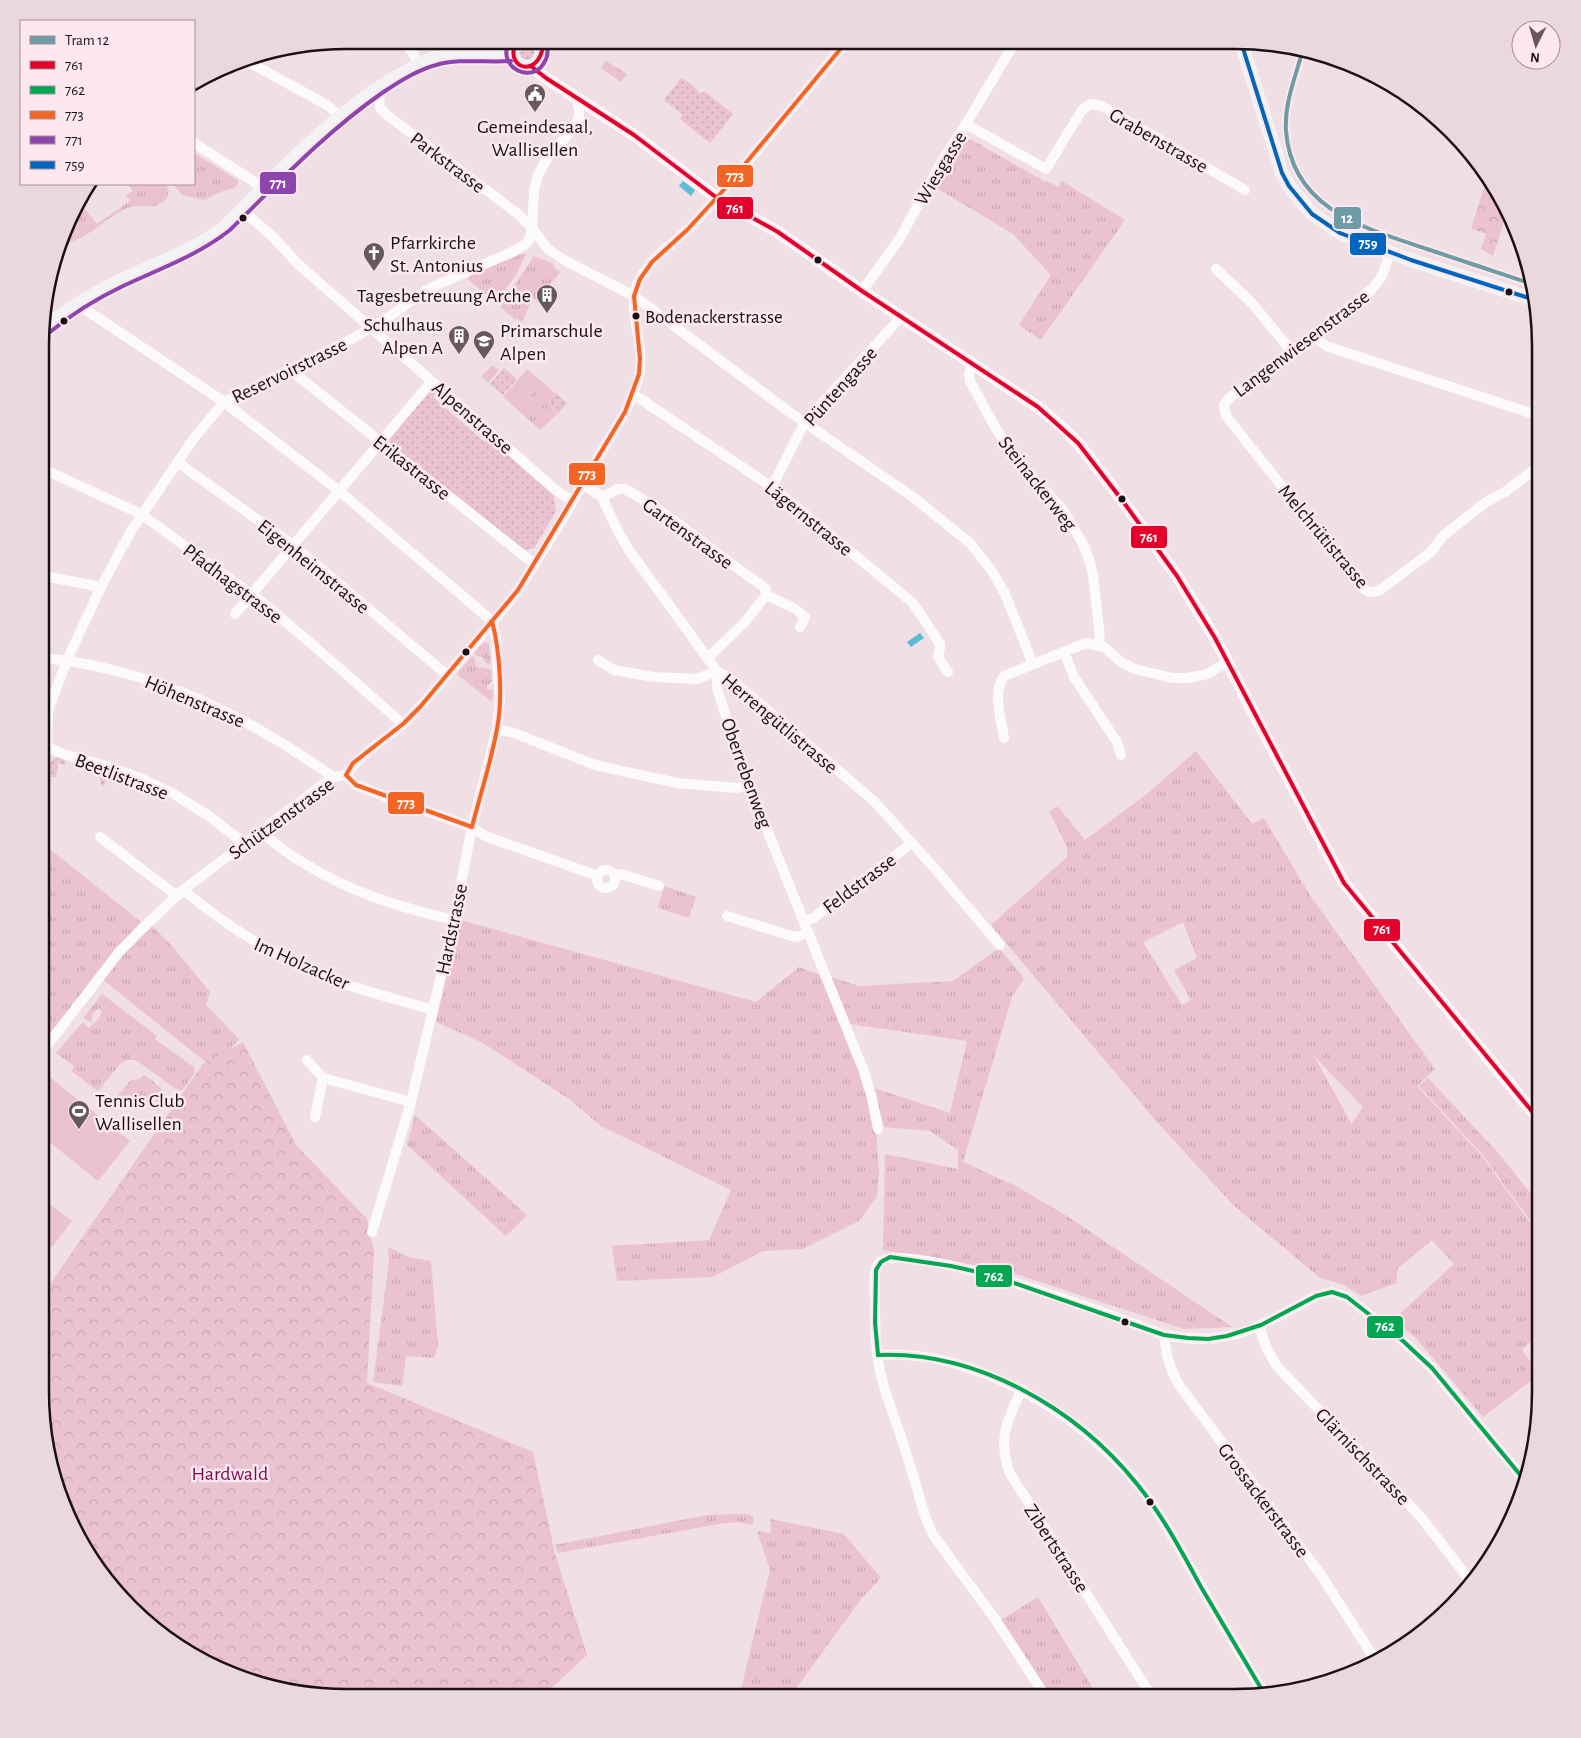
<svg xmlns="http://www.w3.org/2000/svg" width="1581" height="1738" font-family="'Alegreya Sans',sans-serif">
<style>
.grass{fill:url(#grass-tufts);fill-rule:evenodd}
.forest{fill:url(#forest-crowns)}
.park{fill:url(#park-dots)}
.pitch{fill:#eac2d1}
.water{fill:#5cbcd4}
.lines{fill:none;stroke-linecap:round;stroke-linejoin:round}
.minor{stroke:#fdfafb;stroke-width:10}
.tertiary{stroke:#fdfafb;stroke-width:12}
.secondary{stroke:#f3f3f5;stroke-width:14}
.bus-1-casing{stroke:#fde8f0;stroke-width:8}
.bus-2-casing{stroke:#fde8f0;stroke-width:8}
.bus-3-casing{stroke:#fde8f0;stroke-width:8}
.bus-4-casing{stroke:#fde8f0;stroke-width:8}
.bus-5-casing{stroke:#fde8f0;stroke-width:8}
.bus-1{stroke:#e4002b;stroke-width:4}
.bus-2{stroke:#00a651;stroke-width:4}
.bus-3{stroke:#f26522;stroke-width:4}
.bus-4{stroke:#8e44ad;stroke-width:4}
.bus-5{stroke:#0065bd;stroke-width:4}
.tram-1-casing{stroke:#fde8f0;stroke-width:8}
.tram-1{stroke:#6e9ba5;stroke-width:4}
.bus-dot{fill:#1b1015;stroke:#fde8f0;stroke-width:2}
.labels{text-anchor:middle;stroke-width:5;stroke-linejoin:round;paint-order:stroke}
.bus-label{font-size:19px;fill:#1b1015;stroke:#fde8f0;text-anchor:start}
.poi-label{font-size:20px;fill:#1b1015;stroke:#fde8f0;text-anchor:start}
.street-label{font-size:20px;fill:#1b1015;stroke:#fde8f0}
.park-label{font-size:20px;fill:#7a0d49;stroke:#fde8f0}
.rim{fill:none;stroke:#1b1015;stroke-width:2.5}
.line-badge{stroke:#fde8f0;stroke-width:2}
.badge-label{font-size:14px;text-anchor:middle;font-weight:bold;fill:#fff}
</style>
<defs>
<pattern id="grass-tufts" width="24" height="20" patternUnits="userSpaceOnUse" patternTransform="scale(1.25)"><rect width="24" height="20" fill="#eac2d1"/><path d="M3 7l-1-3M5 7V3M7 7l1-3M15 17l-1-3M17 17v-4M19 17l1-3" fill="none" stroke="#c8a6b3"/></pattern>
<pattern id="forest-crowns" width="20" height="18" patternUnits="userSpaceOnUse" patternTransform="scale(1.25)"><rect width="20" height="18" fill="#eac2d1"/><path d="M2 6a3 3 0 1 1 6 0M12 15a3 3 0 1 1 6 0" fill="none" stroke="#c8a6b3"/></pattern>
<pattern id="park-dots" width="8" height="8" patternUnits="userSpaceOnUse" patternTransform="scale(1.25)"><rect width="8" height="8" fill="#eac2d1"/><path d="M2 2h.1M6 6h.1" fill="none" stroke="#c8a6b3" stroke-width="1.8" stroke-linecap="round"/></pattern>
</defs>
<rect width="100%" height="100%" fill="#f0dfe5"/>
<g class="grass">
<path d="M606,61L627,74L621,82L601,68Z"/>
<path d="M970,139L1046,182L1047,181L1058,187L1062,181L1125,220L1041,340L1019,325L1051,275L1013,234L935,187L960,145Z"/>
<path d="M194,153L239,181L235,188L223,191L204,200L182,195L173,184H194Z"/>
<path d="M128,184H166C169,190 170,196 164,201C153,211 138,203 127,208C103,219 88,240 62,244L78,201L97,224L130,201L126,195L133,191Z"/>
<path d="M522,254H526L516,275L495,303L468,279L470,275Z"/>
<path d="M534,256L554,264L553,266L560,273L550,284L552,286L550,289L553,292L542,305L533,298L522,322L517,318L516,320L500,307Z"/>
<path d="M542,382L555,393L546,404L557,414L540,430L518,410Z"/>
<path d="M486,642L489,645L491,665L486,663L483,657L477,656L474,653L483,643Z"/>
<path d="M472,656L475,658L476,667L491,669L492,681L487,686V690H493L492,702L457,674Z"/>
<path d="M1196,751L1252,824L1264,818L1311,897L1435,1069L1417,1086L1481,1155L1539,1235L1540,1355L1530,1342L1522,1350L1540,1374L1483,1417L1416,1338L1393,1320L1454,1264L1432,1240L1398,1268L1396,1283L1361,1296L1344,1285L1319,1277L1233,1205L1156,1121L991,925L1067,857V847L1049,811L1058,807L1085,840L1147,794ZM1183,922L1197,958L1174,970L1191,1000L1182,1005L1143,942ZM1314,1056L1363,1107L1352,1123H1351Z"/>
<path d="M43,819L44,844L46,846L141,922L110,956L42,1047Z"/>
<path d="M664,886L696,897L689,918L658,908Z"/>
<path d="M460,920L756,1002L799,967L823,976L860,1066L876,1128L879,1171L877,1196L859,1221L803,1249L763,1251L713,1277L617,1281L612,1246L709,1240L731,1190L601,1126L569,1099L483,1043L436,1022Z"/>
<path d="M151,925L171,945L210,992L206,1005L239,1039L213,1068L102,979L121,956Z"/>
<path d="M999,948L1024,978L1012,997L963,1162L1016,1186L1067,1216L1232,1327L1184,1329L1004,1270L883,1250L885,1154L958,1169V1150L930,1131L884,1127L874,1088L950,1113L967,1041L850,1024L831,977L859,986L953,981Z"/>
<path d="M102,994L157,1036L155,1039L195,1068L194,1074L182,1091L176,1089L136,1060H127L120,1064L98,1091L71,1071L74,1066L56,1053L81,1024L84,1023L89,1028C94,1023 101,1018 102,1011L99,1008L92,1014V1022L86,1020L84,1017Z"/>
<path d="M144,1075C153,1080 165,1091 168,1101L162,1107L154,1098L145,1107L137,1108L129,1103L124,1108L105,1109L101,1106L119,1094L131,1080L140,1079Z"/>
<path d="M1428,1078L1499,1154L1540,1205V1234L1482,1154L1419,1086Z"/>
<path d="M415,1115L527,1215L506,1236L407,1145Z"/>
<path d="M388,1247L409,1257L431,1261L438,1346L434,1358L406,1356L402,1386L373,1382L389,1262Z"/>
<path d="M744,1514L753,1516V1525L737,1522L719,1524L558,1553L555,1545L707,1515Z"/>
<path d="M770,1519L844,1534L881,1578L861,1599L790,1697H739L770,1570L757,1531L771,1533Z"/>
<path d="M1038,1597L1098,1697H1049L999,1621Z"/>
</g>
<g class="forest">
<path d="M1488,175L1507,212L1493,256L1481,249L1486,234L1471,229Z"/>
<path d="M243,1042L296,1145L367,1219L374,1251L367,1383L533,1452L555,1554L587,1655L542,1697H326L266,1688L193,1657L130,1609L91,1562L56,1490L41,1412V1297L203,1064Z"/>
</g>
<g class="park">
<path d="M533,47L535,51L532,60H523L519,52Z"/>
<path d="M681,78L690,83L701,94L704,91L733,114L710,143L680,119L683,115L664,100Z"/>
<path d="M504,368L517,379L503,395L490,384Z"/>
<path d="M432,387L437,391L433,397L484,442L489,438L554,496L556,511L534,548L524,550L387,441Z"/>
<path d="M556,393L567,403L558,414L546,404Z"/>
<path d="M60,757L65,761V765L58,763L56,777H51L50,763L54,758Z"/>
<path d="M76,763L103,770L107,778L104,786L101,785L100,774L81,767H73Z"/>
</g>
<g class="pitch">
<path d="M492,365L499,370L488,383L481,377Z"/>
<path d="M527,369L542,382L518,410L503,397Z"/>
<path d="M42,1071L130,1141L98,1181L42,1136Z"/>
<path d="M42,1198L72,1221L52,1247L47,1244L41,1251Z"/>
</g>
<g class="water">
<path d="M683,181L695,190L691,196L679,186Z"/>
<path d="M920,633L924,638L911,647L907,642Z"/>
</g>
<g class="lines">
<g class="minor">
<path d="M402,40L412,52L419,65"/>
<path d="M243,59L327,105L340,116"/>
<path d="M379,89L380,108L387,115L518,214L532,228L547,248L564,260L634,296L788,411L913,497L970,543L992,571L1005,594L1033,664"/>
<path d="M966,124L1046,169L1082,110L1091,104L1102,106L1245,190"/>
<path d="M194,143L250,179L262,189"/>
<path d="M242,210L273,237L298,264L557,491L573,501"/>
<path d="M1390,253L1382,276L1372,289L1314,336L1229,398L1224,405L1226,416L1362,587C1368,593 1372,593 1380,590L1431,552L1442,537L1486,502L1505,492L1540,465"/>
<path d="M1216,269L1251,302L1292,352"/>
<path d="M862,291L900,238L942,161L966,124L1015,42"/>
<path d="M77,304L224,402L338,490L492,621"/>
<path d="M1314,336L1326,346L1540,416"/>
<path d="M973,364L969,373L970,381L995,427L1008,447L1023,467L1063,510L1082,542L1089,559L1093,575L1100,636L1097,645"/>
<path d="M289,369L528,559L535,563"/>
<path d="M632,395L639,398L772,487L913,603L940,644V648L938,657L948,672"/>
<path d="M177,462L293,545L447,675"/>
<path d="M45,470L141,514L262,602L306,639L403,724"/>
<path d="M583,484L602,497L617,530L629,550L717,671L732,680L874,801L936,870L1000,945"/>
<path d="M772,487L805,422L901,317"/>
<path d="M602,497L618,489H625C674,516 716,555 763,586L766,590V595L746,621L708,658"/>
<path d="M44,576L101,587"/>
<path d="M766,595L794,608L805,617L800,627"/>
<path d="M235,614L432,381"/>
<path d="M1064,652L1074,677L1117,742L1121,755"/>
<path d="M44,658C152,669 246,715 333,777"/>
<path d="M598,660L614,670L653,677L697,679L717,671"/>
<path d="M717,671V689L749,785L863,1069L872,1098L878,1129"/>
<path d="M497,729L514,733L595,765L677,783L737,788L749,785"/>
<path d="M1004,738C1001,718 992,693 1004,676L1086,643L1104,647L1121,662L1135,669L1172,678H1188L1207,674L1228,662"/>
<path d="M346,775L356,785L387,797L472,827L485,836L598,876"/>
<path d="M260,832C275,843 290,856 307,865C352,893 402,908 454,920"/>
<path d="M100,837L177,896"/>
<path d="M244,843L209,816L174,794L140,778L103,765L60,753L50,748L47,742L48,711L67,660L101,587L131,531L194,438L224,402L352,339L387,318L428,289L512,252L526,244L530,238L532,228L534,190L538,175L548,157L572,130L579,118V110L576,96"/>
<circle cx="606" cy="879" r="9"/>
<path d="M615,876L621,874L659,886"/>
<path d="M183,890C229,928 278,959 334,980C366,992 400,1000 433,1010"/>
<path d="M727,916L795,937L809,933"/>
<path d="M804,921L813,918L912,843"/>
<path d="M42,1052L120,951L149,922L183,890L333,777L346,775C360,753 385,740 404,723C424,704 441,682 459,661C479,637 502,613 520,587C549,542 577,496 603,449C617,426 633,402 639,375C646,345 625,307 639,280C653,255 678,241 696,221C749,163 797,101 847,41"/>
<path d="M307,1060L323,1078L411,1102"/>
<path d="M315,1117L323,1078"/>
<path d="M372,1232L411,1102L454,920L472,827L497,729L500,700L496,637L492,621"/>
<path d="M1259,1327L1266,1347L1276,1365L1420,1516L1472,1583"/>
<path d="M1164,1335C1166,1354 1169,1368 1179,1385L1321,1575L1376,1661"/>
<path d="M878,1355C917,1352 958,1362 993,1377C1045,1399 1090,1431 1128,1473C1155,1503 1174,1539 1194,1574C1217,1615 1241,1655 1265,1695"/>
<path d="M1022,1389C1007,1421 998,1436 1009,1472L1152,1697"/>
<path d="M1046,1697L995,1619L933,1535L926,1519C918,1493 911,1466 902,1440C895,1417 885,1395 880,1371C875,1347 875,1321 875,1296C875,1286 872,1271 879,1263C903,1236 1127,1321 1164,1335C1232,1348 1259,1326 1316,1296L1332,1292L1347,1297L1403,1341L1432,1368L1526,1482"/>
</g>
<path class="tertiary" d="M532,67L546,78L634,135L717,198L778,232L862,291L1038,407L1062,427L1078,443L1122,500L1177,576L1215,638L1262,729L1344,883L1540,1121"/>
<g class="secondary">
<path d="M517,40C498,63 536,79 541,55C543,49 540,45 536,41"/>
<path d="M1241,42L1282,173L1289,186L1312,214L1340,233L1411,260L1535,300"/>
<path d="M541,46L559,41"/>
<path d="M46,327C68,309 92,295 117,282C154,264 194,252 226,226C278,175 326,121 388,82C403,73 419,63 436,58C460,52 486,58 511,55"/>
</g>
<g class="bus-1-casing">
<g id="bus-1">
<path d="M517,40C503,66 534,79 542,51"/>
<path d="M532,67L546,78L634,135L717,198L778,232L862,291L1038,407L1078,443L1122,500L1177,576L1215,638L1344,883L1540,1121"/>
</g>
</g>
<g class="bus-2-casing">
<g id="bus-2">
<path d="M878,1355L875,1322L876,1270L881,1262L890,1257L951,1266L991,1275L1164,1335L1188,1338L1208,1339L1227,1336L1261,1325L1316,1296L1332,1292L1347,1297L1403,1341L1432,1368L1526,1482"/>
<path d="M878,1355C977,1351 1076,1408 1137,1484C1163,1516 1182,1552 1201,1587C1222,1623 1244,1659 1265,1695"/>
</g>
</g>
<g class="bus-3-casing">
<g id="bus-3">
<path d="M492,621C500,652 503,698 497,729C491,762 480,795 472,827L356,785L346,775L353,763L403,724L420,707Z"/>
<path d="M492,621L518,590L625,412L639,374L640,359L634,296L640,279L652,262L687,230L721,193L847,41"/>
</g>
</g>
<g class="bus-4-casing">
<g id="bus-4">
<path d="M510,40C494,68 535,87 546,59C549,52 548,47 544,41"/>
<path d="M50,332C72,314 96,299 121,287C159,269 197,256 230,230C279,182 326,132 382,93C399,82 417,70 436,65C460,58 487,63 511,61"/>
</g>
</g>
<g class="bus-5-casing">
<path id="bus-5" d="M1241,42L1282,173L1289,186L1312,214L1340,233L1411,260L1535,300"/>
</g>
<use href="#bus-1" class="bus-1"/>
<use href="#bus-2" class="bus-2"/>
<use href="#bus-3" class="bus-3"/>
<use href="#bus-4" class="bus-4"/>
<use href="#bus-5" class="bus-5"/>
<g class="tram-1-casing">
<path id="tram-1" d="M1303,49C1296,76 1284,103 1286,131C1292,210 1365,228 1427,249C1462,261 1497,272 1532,284"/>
</g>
<use href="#tram-1" class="tram-1"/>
</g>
<defs>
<g id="civic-pin" transform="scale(1.125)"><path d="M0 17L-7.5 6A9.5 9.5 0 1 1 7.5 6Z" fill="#66585e" stroke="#fde8f0"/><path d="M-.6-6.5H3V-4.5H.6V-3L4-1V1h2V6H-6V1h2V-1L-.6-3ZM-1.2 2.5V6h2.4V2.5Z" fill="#fff"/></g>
<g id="church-pin" transform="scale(1.125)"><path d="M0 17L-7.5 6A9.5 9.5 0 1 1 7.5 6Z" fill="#66585e" stroke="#fde8f0"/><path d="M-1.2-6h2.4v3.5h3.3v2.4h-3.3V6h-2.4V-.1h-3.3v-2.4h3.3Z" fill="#fff"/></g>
<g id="building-pin" transform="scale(1.125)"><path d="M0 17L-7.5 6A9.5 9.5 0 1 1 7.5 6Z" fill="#66585e" stroke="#fde8f0"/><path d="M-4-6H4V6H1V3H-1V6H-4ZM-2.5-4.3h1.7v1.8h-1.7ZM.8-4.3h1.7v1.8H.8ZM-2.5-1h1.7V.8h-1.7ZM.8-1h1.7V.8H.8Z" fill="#fff"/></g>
<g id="school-pin" transform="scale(1.125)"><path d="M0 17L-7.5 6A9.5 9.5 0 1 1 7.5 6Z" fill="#66585e" stroke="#fde8f0"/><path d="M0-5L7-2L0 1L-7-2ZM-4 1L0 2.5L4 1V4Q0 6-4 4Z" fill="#fff"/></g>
<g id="stadium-pin" transform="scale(1.125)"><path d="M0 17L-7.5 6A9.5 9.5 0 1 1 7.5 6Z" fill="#66585e" stroke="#fde8f0"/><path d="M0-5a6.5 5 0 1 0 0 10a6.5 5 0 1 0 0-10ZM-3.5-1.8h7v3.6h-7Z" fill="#fff"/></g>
</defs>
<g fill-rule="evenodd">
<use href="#civic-pin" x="535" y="94"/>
<use href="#church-pin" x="374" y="253"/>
<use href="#building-pin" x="547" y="295"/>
<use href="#building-pin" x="459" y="336"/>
<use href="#school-pin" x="484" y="341"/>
<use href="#stadium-pin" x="79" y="1111"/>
</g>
<g class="bus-dot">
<circle cx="243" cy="218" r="4.5"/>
<circle cx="818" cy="260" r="4.5"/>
<circle cx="1509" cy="292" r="4.5"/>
<circle cx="636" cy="316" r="4.5"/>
<circle cx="64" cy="321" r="4.5"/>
<circle cx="1122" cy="499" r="4.5"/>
<circle cx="466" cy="652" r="4.5"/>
<circle cx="1125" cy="1322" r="4.5"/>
<circle cx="1150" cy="1502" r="4.5"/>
</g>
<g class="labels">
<g class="bus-label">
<text x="645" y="323">Bodenackerstrasse</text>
</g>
<g class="poi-label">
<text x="535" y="133" text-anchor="middle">Gemeindesaal,<tspan x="535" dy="23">Wallisellen</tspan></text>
<text x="390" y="249">Pfarrkirche<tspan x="390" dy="23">St. Antonius</tspan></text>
<text x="531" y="302" text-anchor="end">Tagesbetreuung Arche</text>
<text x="443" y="331" text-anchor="end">Schulhaus<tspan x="443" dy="23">Alpen A</tspan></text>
<text x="500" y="337">Primarschule<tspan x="500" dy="23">Alpen</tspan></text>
<text x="95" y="1107">Tennis Club<tspan x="95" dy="23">Wallisellen</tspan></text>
</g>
<g class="street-label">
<text transform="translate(1159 140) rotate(30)" y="7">Grabenstrasse</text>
<text transform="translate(448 162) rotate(37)" y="7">Parkstrasse</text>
<text transform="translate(940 168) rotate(-59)" y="7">Wiesgasse</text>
<text transform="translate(1301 343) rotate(-37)" y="7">Langenwiesenstrasse</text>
<text transform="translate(289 370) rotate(-26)" y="7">Reservoirstrasse</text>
<text transform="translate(840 386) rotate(-48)" y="7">Püntengasse</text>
<text transform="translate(473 417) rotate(41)" y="7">Alpenstrasse</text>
<text transform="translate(412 467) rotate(38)" y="7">Erikastrasse</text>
<text transform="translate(1038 483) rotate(52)" y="7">Steinackerweg</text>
<text transform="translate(809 518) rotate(39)" y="7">Lägernstrasse</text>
<text transform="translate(688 533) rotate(36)" y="7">Gartenstrasse</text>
<text transform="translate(1324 536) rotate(50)" y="7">Melchrütistrasse</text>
<text transform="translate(314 566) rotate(39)" y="7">Eigenheimstrasse</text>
<text transform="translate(233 583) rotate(37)" y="7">Pfadhagstrasse</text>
<text transform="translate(195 701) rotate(23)" y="7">Höhenstrasse</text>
<text transform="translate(780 723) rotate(40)" y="7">Herrengütlistrasse</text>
<text transform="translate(747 773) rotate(70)" y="7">Oberrebenweg</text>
<text transform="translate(122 776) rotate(21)" y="7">Beetlistrasse</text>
<text transform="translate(281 818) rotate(-36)" y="7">Schützenstrasse</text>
<text transform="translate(859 883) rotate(-37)" y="7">Feldstrasse</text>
<text transform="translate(451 929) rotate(-78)" y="7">Hardstrasse</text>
<text transform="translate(302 963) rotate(24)" y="7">Im Holzacker</text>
<text transform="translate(1363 1456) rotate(46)" y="7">Glärnischstrasse</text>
<text transform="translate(1264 1500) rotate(53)" y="7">Grossackerstrasse</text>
<text transform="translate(1057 1548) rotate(57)" y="7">Zibertstrasse</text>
</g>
<g class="park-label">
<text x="230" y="1480">Hardwald</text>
</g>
</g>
<path d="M0 0H1581V1738H0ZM346 49H1235A297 297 0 0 1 1532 346V1392A297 297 0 0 1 1235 1689H346A297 297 0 0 1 49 1392V346A297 297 0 0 1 346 49Z" fill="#ebd7de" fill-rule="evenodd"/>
<path class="rim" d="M346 49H1235A297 297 0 0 1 1532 346V1392A297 297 0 0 1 1235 1689H346A297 297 0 0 1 49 1392V346A297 297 0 0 1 346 49Z"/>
<g class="line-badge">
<rect x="716" y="164" width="38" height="24" rx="5" fill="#f26522"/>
<rect x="259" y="171" width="38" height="24" rx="5" fill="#8e44ad"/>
<rect x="716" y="196" width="38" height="24" rx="5" fill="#e4002b"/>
<rect x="1333" y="206" width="29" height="24" rx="5" fill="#6e9ba5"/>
<rect x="1349" y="232" width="38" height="24" rx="5" fill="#0065bd"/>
<rect x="568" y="462" width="38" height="24" rx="5" fill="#f26522"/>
<rect x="1130" y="525" width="38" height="24" rx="5" fill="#e4002b"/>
<rect x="387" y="791" width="38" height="24" rx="5" fill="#f26522"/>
<rect x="1363" y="918" width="38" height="24" rx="5" fill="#e4002b"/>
<rect x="975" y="1264" width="38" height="24" rx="5" fill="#00a651"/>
<rect x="1366" y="1315" width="38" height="24" rx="5" fill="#00a651"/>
</g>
<g class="badge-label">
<text x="735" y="181">773</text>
<text x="278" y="188">771</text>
<text x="735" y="213">761</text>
<text x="1347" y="223">12</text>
<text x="1368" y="248">759</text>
<text x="587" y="479">773</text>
<text x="1149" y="542">761</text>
<text x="406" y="808">773</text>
<text x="1382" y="934">761</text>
<text x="994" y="1281">762</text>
<text x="1385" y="1331">762</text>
</g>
<rect x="20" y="20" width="175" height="165" fill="#fde8f0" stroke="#a39298"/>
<rect x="30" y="36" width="25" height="8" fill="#6e9ba5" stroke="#a39298"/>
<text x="65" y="45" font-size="15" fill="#1b1015">Tram 12</text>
<rect x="30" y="61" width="25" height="8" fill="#e4002b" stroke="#a39298"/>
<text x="65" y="70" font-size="15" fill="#1b1015">761</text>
<rect x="30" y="86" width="25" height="8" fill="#00a651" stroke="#a39298"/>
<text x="65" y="95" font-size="15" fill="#1b1015">762</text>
<rect x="30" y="111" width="25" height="8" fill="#f26522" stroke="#a39298"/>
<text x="65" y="120" font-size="15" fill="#1b1015">773</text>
<rect x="30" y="136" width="25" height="8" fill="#8e44ad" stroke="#a39298"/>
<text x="65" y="145" font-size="15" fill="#1b1015">771</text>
<rect x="30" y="161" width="25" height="8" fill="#0065bd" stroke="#a39298"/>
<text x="65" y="170" font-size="15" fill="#1b1015">759</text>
<g transform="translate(1536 45) rotate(185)"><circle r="24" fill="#fde8f0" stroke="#a39298"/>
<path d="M0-4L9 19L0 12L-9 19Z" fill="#66585e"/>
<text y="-8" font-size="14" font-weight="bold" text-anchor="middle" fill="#1b1015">N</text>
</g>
</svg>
